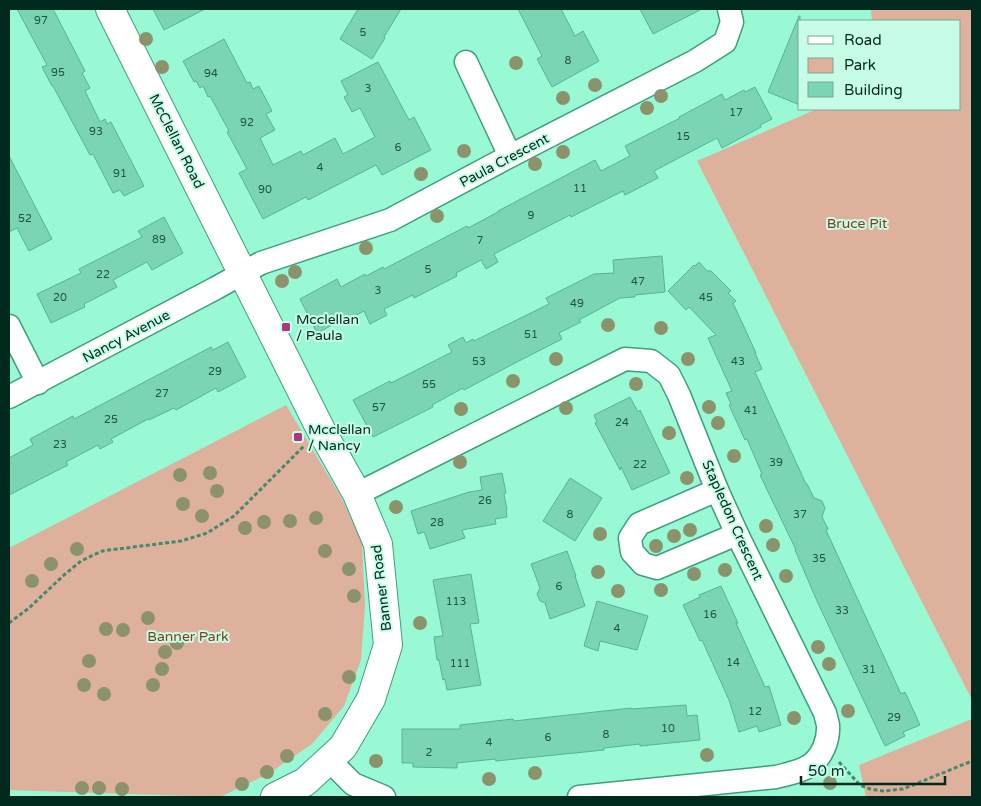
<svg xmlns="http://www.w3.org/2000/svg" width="981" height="806" font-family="'Varela Round',sans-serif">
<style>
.green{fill:#ddb19c}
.building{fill:#7bd4b3;stroke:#55b593}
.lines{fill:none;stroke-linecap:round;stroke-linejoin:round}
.minor-casing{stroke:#3d9f7e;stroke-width:25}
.tertiary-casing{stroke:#3d9f7e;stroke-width:30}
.path{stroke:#458870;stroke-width:3;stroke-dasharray:4 2.5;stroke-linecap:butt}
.minor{stroke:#fff;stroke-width:22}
.tertiary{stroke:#fff;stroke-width:28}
.tree{fill:#8b936d}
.poi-dot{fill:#b2327f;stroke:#c7fde7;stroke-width:2}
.labels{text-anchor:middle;stroke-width:4;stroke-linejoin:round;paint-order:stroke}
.number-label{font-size:11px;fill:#1f5442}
.street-label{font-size:14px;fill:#002a1d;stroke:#c7fde7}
.park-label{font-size:14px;fill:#803f19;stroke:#c7fde7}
.poi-label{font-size:14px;fill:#002a1d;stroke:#c7fde7;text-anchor:start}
</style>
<rect width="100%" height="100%" fill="#99f9d4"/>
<g class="green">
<path d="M871,9H972V700L697,161L817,109H960V21H872Z"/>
<path d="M286,405L341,497L362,542L365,606L361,660L344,706L312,744L268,774L220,797L9,790V548Z"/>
<path d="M972,719V797H866L859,765Z"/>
</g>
<g class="building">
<path d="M17,9H53L85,71L82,73L90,88L85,91L100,122L105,119L107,124L111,122L144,186L124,196L120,190L113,193L93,154L90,155L53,86H52L42,67L47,65Z"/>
<path d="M153,9H205L164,30Z"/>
<path d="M358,9H401L384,37L385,38L372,59L340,39Z"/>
<path d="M518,9H561L575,36L583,31L599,61L552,87L537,59L542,56Z"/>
<path d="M640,9H702L653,34Z"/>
<path d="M799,16H800V105L768,92Z"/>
<path d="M224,39L247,83L250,82L253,89L259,86L272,111L266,114L275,130L260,138L273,165L301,151L303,155L335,138L343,154L375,137L360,108L352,112L344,97L348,95L341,81L378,62L409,120L414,117L431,150L382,175L376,165L308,200L306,197L263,219L239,173L247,169L227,132L229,131L210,96L208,97L203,86L200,88L196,81L194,82L183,61Z"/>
<path d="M755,87L772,119L760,125L761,127L722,148L717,138L654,171L658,178L625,195L623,191L571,217L570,215L494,254L498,262L486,269L481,260L456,273L457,276L414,298L413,295L384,309L387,315L370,324L364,311L343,322L342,320L317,333L300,299L337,279L341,287L365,274L366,276L383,267L384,269L467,226L468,228L498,212V211L595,160L601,171L630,156L625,146L680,118L679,117L722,94L725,100L744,90L745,92Z"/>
<path d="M9,156L52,239L29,251L17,228L9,232Z"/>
<path d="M164,217L183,253L152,270L147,262L113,280L117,287L84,304L85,307L51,323L37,294L81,273L79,269L142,237L138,231Z"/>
<path d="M662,256L665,292L635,295V297L620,298L579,320L581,322L559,333L562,339L517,362L464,390L463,388L432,405L433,407L373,437L353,400L390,381L391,383L452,352L448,345L463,337L466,343L473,339L474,341L549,304L546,298L594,274L614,273L613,260Z"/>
<path d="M699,262L707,271H711L731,291L728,293L736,301L733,303L756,353H755L762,369L755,372L806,484H807L814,498L822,501L825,508L822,517L828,529L826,530L901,694L905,692L920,725L903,732L905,736L885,746L817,601L795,550H796L760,475L762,474L747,439L745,440L729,405L731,404L726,393L732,391L708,338L716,335L689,307L686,310L668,291L694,265L695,266Z"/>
<path d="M228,342L246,377L218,392L216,388L176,410L174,408L149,420L148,419L111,439L113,442L100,449L98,445L66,462L68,465L9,495V458L33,445L30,439L73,416L74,419L211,347L213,350Z"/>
<path d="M630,397L638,412L640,410L670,473L632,490L621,467L620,470L595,423L597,422L594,415Z"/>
<path d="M502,473L506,493L504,494L507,510H506L507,517L495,519L496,524L462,530L465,538L430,549L425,534L424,532L418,534L411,511L469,492L482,490L480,477Z"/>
<path d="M570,478L602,498L575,541L543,521Z"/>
<path d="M567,551L576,576H575L585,606L550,619L545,603L540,601L537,594L540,588L531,564Z"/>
<path d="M471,574L479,623L470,624L481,685L447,690L445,679L443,680L439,660H437L434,637L443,636L433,580Z"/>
<path d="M721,586L738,623H736L765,687L769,686L781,725L759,732L757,726L739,732L729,700L702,640L700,641L683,605L700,597L699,595Z"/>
<path d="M597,601L648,616L637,650L600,641L598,651L584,646Z"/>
<path d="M686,705L687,716L697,715L700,740L640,746V744L604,748V750L525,758L496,761L495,759L457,763V768L413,767V763H402V729H460V725L513,719L514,721L631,708V709Z"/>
</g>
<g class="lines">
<g class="minor-casing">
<g id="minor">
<path d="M466,62L510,156"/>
<path d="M9,326L38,383"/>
<path d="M9,397L216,288L261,263L390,220L510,156L695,61L725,42L732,22L729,9"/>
<path d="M717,490L639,524L630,538L632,552L643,564L657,568L737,534"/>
<path d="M357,494L625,359L651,361L669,375L679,395L717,490L737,534L825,713C826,717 827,721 828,725C829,740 822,758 809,766C800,772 787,774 776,777L579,797"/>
<path d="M329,760L353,784L384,797"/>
</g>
</g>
<g class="tertiary-casing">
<path id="tertiary" d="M110,9L321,430L357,494L378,544L388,645L371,699L343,747L305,782L275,797"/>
</g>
<g class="path">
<path d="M9,623L29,608L64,575L81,561L102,551L181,541L207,533L234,516L304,446"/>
<path d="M839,762L848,772L860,785L870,789L883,791L903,789L972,761"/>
</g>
<use href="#minor" class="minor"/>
<use href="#tertiary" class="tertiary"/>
</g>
<g class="tree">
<circle cx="146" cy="39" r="7"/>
<circle cx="516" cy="63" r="7"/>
<circle cx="162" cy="67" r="7"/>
<circle cx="595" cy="85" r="7"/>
<circle cx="661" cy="96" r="7"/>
<circle cx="563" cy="98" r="7"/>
<circle cx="647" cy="108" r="7"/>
<circle cx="464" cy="151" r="7"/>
<circle cx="563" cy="152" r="7"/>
<circle cx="535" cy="164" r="7"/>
<circle cx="421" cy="174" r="7"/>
<circle cx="437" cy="216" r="7"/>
<circle cx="366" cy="248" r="7"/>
<circle cx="295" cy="272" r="7"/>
<circle cx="282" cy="281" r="7"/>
<circle cx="608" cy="325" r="7"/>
<circle cx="661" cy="328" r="7"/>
<circle cx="556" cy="359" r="7"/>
<circle cx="688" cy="359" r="7"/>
<circle cx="513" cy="381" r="7"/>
<circle cx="636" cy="384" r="7"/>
<circle cx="709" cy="407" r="7"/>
<circle cx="566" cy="408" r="7"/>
<circle cx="461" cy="409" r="7"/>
<circle cx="718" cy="423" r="7"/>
<circle cx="669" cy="433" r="7"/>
<circle cx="734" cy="456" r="7"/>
<circle cx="460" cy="462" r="7"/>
<circle cx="210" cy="473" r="7"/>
<circle cx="180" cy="475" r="7"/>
<circle cx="687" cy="478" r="7"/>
<circle cx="217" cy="491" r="7"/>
<circle cx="183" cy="504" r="7"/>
<circle cx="396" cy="507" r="7"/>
<circle cx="202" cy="516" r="7"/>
<circle cx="316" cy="518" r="7"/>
<circle cx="290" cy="521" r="7"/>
<circle cx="264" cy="522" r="7"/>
<circle cx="766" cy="526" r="7"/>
<circle cx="245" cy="528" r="7"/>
<circle cx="690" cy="530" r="7"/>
<circle cx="600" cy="534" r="7"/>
<circle cx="674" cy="536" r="7"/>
<circle cx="773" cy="545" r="7"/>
<circle cx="656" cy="546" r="7"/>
<circle cx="77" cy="549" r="7"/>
<circle cx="325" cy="551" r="7"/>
<circle cx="51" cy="564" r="7"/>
<circle cx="349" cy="569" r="7"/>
<circle cx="725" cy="570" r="7"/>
<circle cx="598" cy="572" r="7"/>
<circle cx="694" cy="574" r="7"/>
<circle cx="786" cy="576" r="7"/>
<circle cx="32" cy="581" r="7"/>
<circle cx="661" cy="590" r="7"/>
<circle cx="618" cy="591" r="7"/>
<circle cx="354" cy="596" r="7"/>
<circle cx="148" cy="618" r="7"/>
<circle cx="420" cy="623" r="7"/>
<circle cx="106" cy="629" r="7"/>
<circle cx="123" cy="630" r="7"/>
<circle cx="177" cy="643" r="7"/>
<circle cx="818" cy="647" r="7"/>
<circle cx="165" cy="652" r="7"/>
<circle cx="89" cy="661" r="7"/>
<circle cx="829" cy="664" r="7"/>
<circle cx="162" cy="669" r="7"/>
<circle cx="349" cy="677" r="7"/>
<circle cx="84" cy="685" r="7"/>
<circle cx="153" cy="685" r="7"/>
<circle cx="104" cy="694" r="7"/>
<circle cx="848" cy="711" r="7"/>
<circle cx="325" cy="714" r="7"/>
<circle cx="794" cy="718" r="7"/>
<circle cx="707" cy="755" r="7"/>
<circle cx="287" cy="756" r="7"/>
<circle cx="376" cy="761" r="7"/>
<circle cx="267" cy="772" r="7"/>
<circle cx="535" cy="773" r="7"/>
<circle cx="489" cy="779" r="7"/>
<circle cx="830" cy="783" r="7"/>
<circle cx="242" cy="784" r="7"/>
<circle cx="82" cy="788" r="7"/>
<circle cx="99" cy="788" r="7"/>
<circle cx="122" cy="789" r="7"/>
</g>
<g class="poi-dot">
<rect x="281" y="322" width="10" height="10" rx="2.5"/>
<rect x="293" y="432" width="10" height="10" rx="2.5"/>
</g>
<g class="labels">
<g class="number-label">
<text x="41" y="24">97</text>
<text x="363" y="36">5</text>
<text x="568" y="64">8</text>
<text x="58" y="76">95</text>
<text x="211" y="77">94</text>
<text x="368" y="92">3</text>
<text x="736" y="116">17</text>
<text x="247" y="126">92</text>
<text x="96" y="135">93</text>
<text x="683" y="140">15</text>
<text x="398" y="151">6</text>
<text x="320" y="171">4</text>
<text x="120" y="177">91</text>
<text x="580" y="192">11</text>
<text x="265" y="193">90</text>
<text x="531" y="219">9</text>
<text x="25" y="222">52</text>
<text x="159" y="243">89</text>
<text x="480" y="244">7</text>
<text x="428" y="273">5</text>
<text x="103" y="278">22</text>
<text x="638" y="285">47</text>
<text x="378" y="294">3</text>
<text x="60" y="301">20</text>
<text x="706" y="301">45</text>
<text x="577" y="307">49</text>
<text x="531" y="338">51</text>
<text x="479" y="365">53</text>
<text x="738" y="365">43</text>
<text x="215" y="375">29</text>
<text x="429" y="388">55</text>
<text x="162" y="397">27</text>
<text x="379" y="411">57</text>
<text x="751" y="414">41</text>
<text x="111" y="423">25</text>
<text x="622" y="426">24</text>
<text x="60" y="448">23</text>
<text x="776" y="466">39</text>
<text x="640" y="468">22</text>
<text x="485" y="504">26</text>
<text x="570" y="518">8</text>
<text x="800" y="518">37</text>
<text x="437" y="526">28</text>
<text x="819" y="562">35</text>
<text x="559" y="590">6</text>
<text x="456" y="605">113</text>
<text x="842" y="614">33</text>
<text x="710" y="618">16</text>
<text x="617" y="632">4</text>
<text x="733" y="666">14</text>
<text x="460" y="667">111</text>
<text x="869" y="673">31</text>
<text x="755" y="715">12</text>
<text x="894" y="721">29</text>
<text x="668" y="732">10</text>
<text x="606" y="738">8</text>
<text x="548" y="741">6</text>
<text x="489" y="746">4</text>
<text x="429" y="756">2</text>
</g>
<g class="street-label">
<text transform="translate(177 141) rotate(63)" y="5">McClellan Road</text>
<text transform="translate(504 160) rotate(-28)" y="5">Paula Crescent</text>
<text transform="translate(126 336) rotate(-28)" y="5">Nancy Avenue</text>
<text transform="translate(733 520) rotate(66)" y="5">Stapledon Crescent</text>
<text transform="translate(381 588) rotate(-97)" y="5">Banner Road</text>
</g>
<g class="park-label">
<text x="857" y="228">Bruce Pit</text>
<text x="188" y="641">Banner Park</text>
</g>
<g class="poi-label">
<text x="296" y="324">Mcclellan<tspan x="296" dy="16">/ Paula</tspan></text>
<text x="308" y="434">Mcclellan<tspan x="308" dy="16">/ Nancy</tspan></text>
</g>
</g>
<rect width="981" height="806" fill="none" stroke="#002a1d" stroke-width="20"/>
<rect x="798" y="20" width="162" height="90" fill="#c7fde7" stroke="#77a996"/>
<rect x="808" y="36" width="25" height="8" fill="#ffffff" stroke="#77a996"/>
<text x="844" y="45" font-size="15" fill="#002a1d">Road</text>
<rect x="808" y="58" width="25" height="15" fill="#ddb19c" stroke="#77a996"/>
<text x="844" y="70" font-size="15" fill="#002a1d">Park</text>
<rect x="808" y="82" width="25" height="15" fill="#7bd4b3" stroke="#77a996"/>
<text x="844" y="95" font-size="15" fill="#002a1d">Building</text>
<path d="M801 776v8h144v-8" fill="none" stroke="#002a1d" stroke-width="2.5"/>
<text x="808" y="776" font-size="15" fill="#002a1d" stroke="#c7fde7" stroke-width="4" paint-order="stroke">50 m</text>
</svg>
